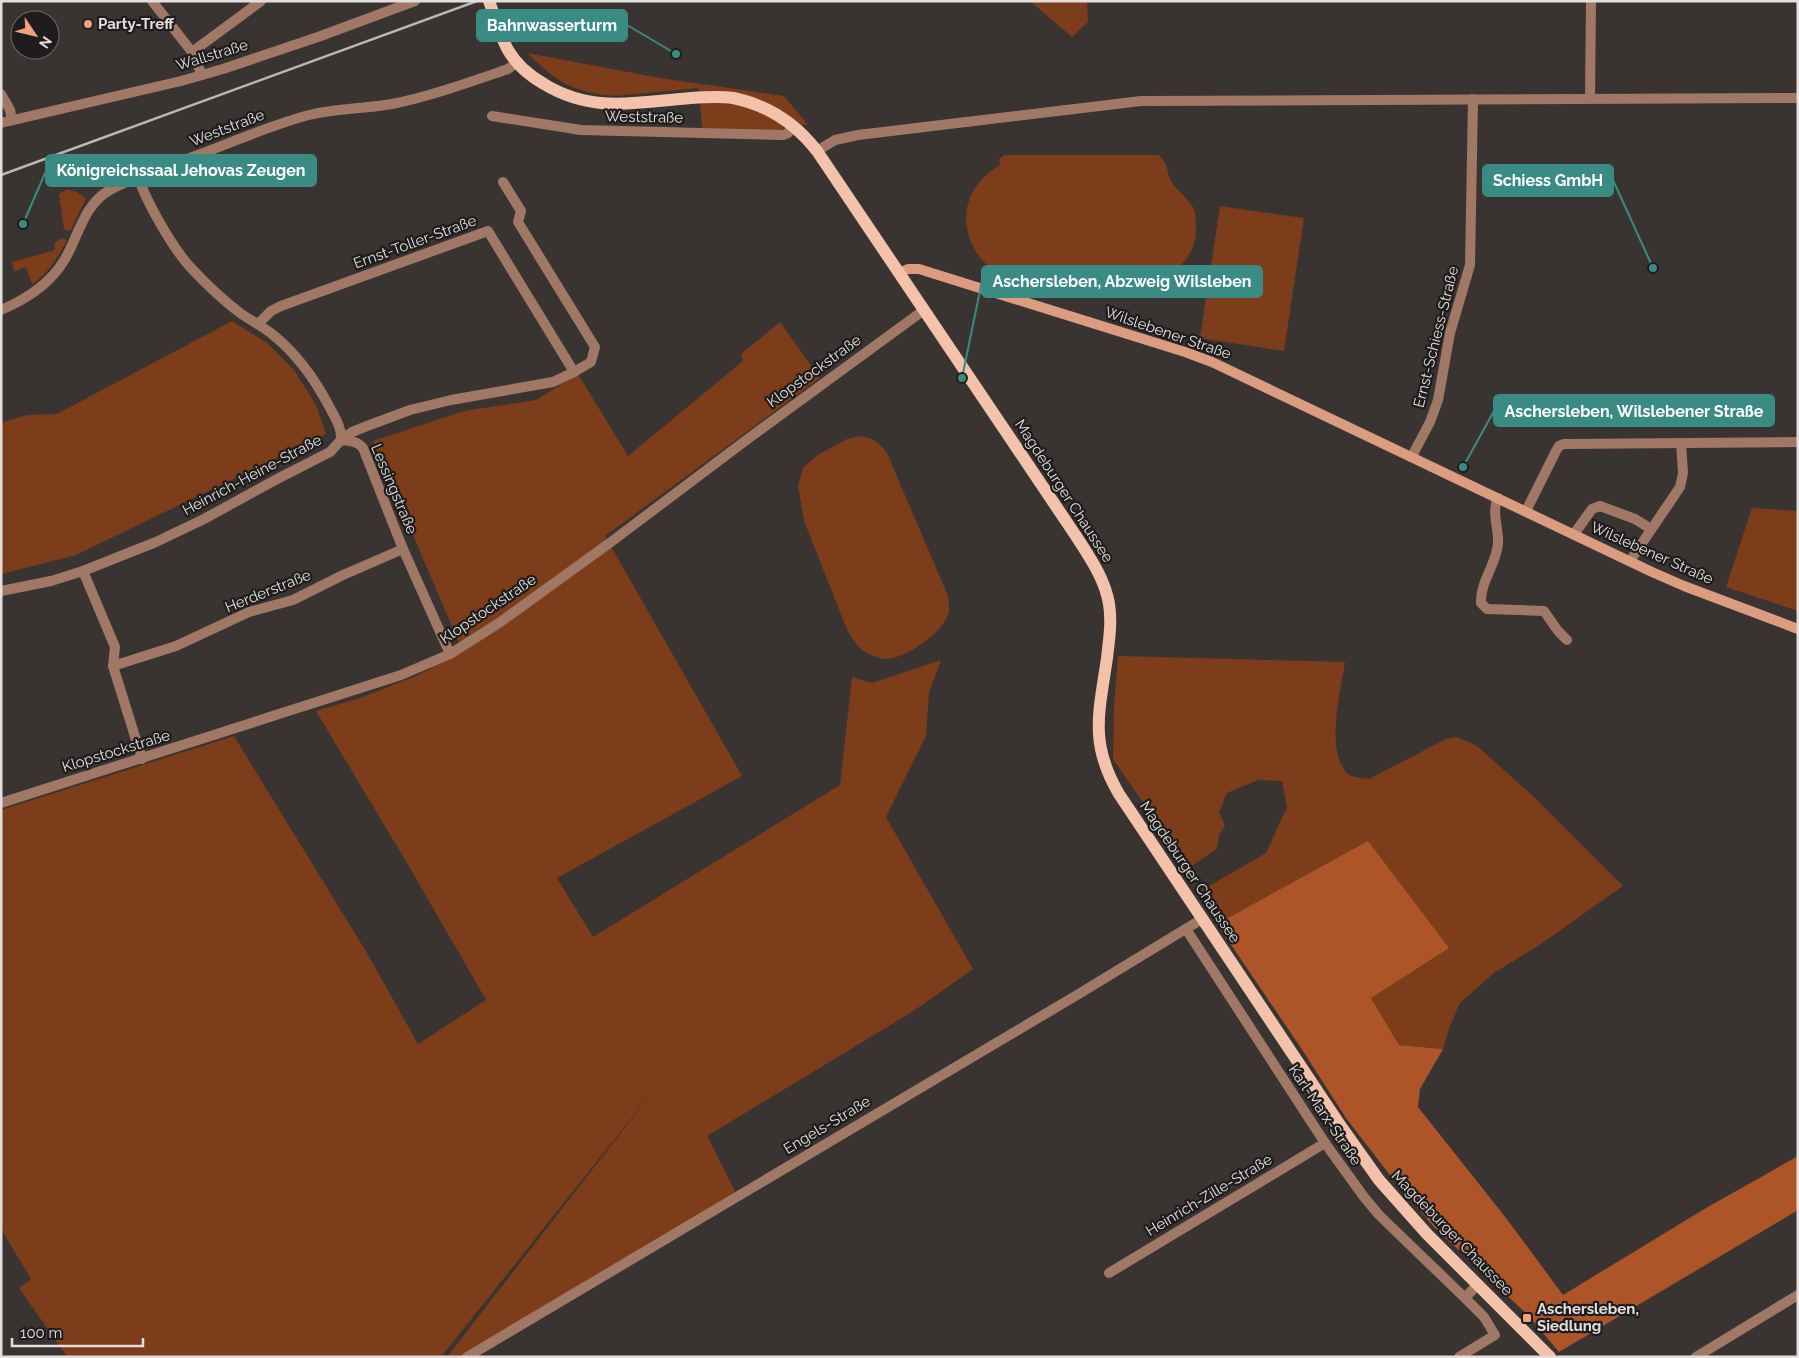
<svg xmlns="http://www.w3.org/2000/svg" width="1799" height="1358" font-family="Raleway,sans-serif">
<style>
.green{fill:#7d3c1a}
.forest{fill:#ad5528}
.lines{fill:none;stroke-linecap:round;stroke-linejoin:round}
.street{stroke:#a07865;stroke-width:10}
.secondary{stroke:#dc9c7f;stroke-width:10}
.primary{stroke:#f4c2ab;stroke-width:12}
.rail{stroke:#bab7b6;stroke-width:2.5}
.poi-dot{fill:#f1a17c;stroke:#1e1c1c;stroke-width:2}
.labels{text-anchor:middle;stroke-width:4.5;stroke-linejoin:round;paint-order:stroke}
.poi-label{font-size:15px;font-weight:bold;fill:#e2dfde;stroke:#1e1c1c;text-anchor:start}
.street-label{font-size:15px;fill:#e2dfde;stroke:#1e1c1c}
.leader{fill:none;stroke:#398b84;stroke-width:2}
.callout-dot{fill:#398b84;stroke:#1e1c1c;stroke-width:2}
.callout{fill:#398b84;stroke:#398b84;stroke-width:2}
.callout-label{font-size:16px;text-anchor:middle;font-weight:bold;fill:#fff}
</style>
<rect width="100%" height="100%" fill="#393432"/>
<g class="green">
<path d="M1030,1H1087L1088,22L1072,37Z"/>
<path d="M527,53L660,78L784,96L808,125L786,124L780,131L702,128L699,88L615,96C574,93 555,81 527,53Z"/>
<path d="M1004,155H1159C1162,159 1166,163 1167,168C1168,172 1168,175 1170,179C1176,191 1188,197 1194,209C1196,215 1196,222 1196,229C1196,256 1177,274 1152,281H1021C979,276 951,226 975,188C981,179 990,171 1000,165L999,159Z"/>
<path d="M67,189L77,192L86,198L71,230L68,231L64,229L59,194Z"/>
<path d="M1220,206L1304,218L1284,351L1200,338Z"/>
<path d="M61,238L67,240C59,256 48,274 32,284L26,267L14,271L12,262L55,250L54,244Z"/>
<path d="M232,321L267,343L294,370L316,405L326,434L76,555L1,574V423L27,415L57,414Z"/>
<path d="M780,322L820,378L605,536L742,776L557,878L593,937L840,785L852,677L872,683L941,660L929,693L926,736L886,817L973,969L912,1012L707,1136L737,1195L467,1357H447L657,1086L441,1357H64L66,1355L19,1288L31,1279L1,1229V810L234,736L367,953L418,1044L486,1000L407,863L316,711L360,698L416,676L460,653L459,643L373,441L464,411L536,400L578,374L628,456L743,361L741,354Z"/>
<path d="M860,436C873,438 879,442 887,453L948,596C949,602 950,610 948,615C941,634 904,660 884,659C880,658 873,656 869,654C859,650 854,640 848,632L804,521L798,485L803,468L816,456L847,439Z"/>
<path d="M1752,508L1798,511V611L1726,587Z"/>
<path d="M1118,656L1345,662C1341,689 1325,751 1347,773C1352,778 1363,778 1369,779L1446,739L1457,737L1477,746L1533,796L1623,886L1541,944L1494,973L1460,1003L1450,1026L1443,1049L1399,1045L1371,998L1369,841L1217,924L1197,893L1266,853L1287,807L1282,781L1258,780L1227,793L1219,812L1225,826L1219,835L1217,849L1184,871L1142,801L1113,759L1114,705Z"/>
</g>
<path class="forest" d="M1368,841L1449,948L1371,998L1399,1045L1443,1049L1420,1089L1418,1107L1506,1218L1563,1295L1706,1208L1798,1156V1210L1559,1352L1528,1315L1434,1227L1396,1183L1346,1118L1301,1048L1217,924Z"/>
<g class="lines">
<g class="street">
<path d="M152,1L192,52L202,75"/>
<path d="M192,52L261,1"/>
<path d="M1,94L10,110L12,120"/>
<path d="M1590,98L1591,1"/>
<path d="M492,116L581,130L783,135L788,133L794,126"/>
<path d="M1,123L181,81L223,69L318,37L415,1"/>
<path d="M817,151L835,140L858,135L1141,101L1798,98"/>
<path d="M138,177C147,203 173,249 192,269C207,285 223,300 240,313C250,320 262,326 272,334C296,353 316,381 330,408C336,419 342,429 341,440C351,441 357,441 363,448L403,549L450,654"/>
<path d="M1,310C27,299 51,283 65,259C79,235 84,204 110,190C138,175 169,166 198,155C235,141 271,125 309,115C336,108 364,109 392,104C431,96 470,82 508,69L518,62"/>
<path d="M258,324L271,311L281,306L488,231L574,372"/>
<path d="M1412,456L1430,422L1438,400L1450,333L1470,265L1473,99"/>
<path d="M1498,498C1491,512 1499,528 1498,544C1496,565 1480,582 1481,603L1487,609L1544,611L1558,631L1567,640"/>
<path d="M1526,511L1556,451L1559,446L1564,444L1798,442"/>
<path d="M1574,534L1592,509L1600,506L1635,519L1651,529"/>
<path d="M1630,561L1680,487L1683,473L1681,443"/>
<path d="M83,571L115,647L113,666L142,759"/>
<path d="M1,591L51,581L83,571L156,542L204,519L279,478L330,452L341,440L352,432L367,426L410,410L451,400L553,382L574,372L591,362L595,347L518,222L521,211L503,182"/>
<path d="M113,666L176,646L249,612L293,600L343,575L403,549"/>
<path d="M1,803L401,675L450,654L499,623L611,542L749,438L924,310"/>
<path d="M1186,929L1325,1143L1364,1197L1379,1215L1465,1298L1477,1285"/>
<path d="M1109,1273L1325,1143"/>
<path d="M467,1357L1077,995L1202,919"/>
<path d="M1459,1357L1495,1335L1484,1317L1465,1298"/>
<path d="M1696,1357L1798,1295"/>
</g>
<path class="secondary" d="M899,273L908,269H919L1185,352L1212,362L1652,572L1684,586L1798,629"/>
<path class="primary" d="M489,1C495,17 500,36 508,50C516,64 530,76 544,84C593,114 638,102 691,98C705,97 719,96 733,98C768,105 796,124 817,151L1076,536C1090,558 1105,579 1109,604C1112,622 1109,640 1107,658C1099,713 1089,743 1119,794L1340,1125L1379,1180L1427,1234L1550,1357"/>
<path class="rail" d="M1,175L477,1"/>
</g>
<g class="poi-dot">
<circle cx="88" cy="24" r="5"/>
<rect x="1522" y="1313" width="10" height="10" rx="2.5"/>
</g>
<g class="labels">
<g class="poi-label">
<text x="98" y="29">Party-Treff</text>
<text x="1537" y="1314">Aschersleben,<tspan x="1537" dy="17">Siedlung</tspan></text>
</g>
<g class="street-label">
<text transform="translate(212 55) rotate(-17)" y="5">Wallstraße</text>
<text transform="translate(644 117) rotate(1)" y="5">Weststraße</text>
<text transform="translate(227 128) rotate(-21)" y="5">Weststraße</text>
<text transform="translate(415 242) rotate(-20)" y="5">Ernst-Toller-Straße</text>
<text transform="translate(1168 333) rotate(19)" y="5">Wilslebener Straße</text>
<text transform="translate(1436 337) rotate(-76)" y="5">Ernst-Schiess-Straße</text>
<text transform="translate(814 371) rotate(-36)" y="5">Klopstockstraße</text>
<text transform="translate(252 475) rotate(-28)" y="5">Heinrich-Heine-Straße</text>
<text transform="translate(394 489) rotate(67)" y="5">Lessingstraße</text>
<text transform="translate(1064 491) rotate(57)" y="5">Magdeburger Chaussee</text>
<text transform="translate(1652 553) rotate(24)" y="5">Wilslebener Straße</text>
<text transform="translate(268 591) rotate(-22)" y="5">Herderstraße</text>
<text transform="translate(488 609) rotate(-34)" y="5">Klopstockstraße</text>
<text transform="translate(116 751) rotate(-17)" y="5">Klopstockstraße</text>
<text transform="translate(1190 872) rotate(56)" y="5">Magdeburger Chaussee</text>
<text transform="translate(1325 1115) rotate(56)" y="5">Karl-Marx-Straße</text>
<text transform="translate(827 1125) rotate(-31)" y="5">Engels-Straße</text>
<text transform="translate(1209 1195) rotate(-31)" y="5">Heinrich-Zille-Straße</text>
<text transform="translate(1452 1233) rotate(46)" y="5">Magdeburger Chaussee</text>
</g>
</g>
<path class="leader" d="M676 54L627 25M23 224L46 171M1653 268L1613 180M962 378L982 281M1463 467L1494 411"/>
<g class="callout-dot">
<circle cx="676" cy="54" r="5"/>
<circle cx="23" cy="224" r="5"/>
<circle cx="1653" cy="268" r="5"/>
<circle cx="962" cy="378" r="5"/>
<circle cx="1463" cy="467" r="5"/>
</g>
<g class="callout">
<rect x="477" y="10" width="150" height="31" rx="5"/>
<rect x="46" y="155" width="270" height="31" rx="5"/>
<rect x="1483" y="165" width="130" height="31" rx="5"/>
<rect x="982" y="266" width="280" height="31" rx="5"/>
<rect x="1494" y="395" width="280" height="31" rx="5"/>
</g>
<g class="callout-label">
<text x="552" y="31">Bahnwasserturm</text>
<text x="181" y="176">Königreichssaal Jehovas Zeugen</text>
<text x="1548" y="186">Schiess GmbH</text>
<text x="1122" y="287">Aschersleben, Abzweig Wilsleben</text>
<text x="1634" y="417">Aschersleben, Wilslebener Straße</text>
</g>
<rect width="1799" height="1358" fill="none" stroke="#e2dfde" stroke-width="5"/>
<g transform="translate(35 35) rotate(125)"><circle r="24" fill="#1e1c1c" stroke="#6c6a6a"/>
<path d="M0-4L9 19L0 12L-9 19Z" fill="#f1a17c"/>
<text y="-8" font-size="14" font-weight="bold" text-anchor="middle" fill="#e2dfde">N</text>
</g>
<path d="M12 1338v8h131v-8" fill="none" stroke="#e2dfde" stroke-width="2.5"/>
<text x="20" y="1338" font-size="15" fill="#e2dfde" stroke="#1e1c1c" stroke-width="4" paint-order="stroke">100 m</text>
</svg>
